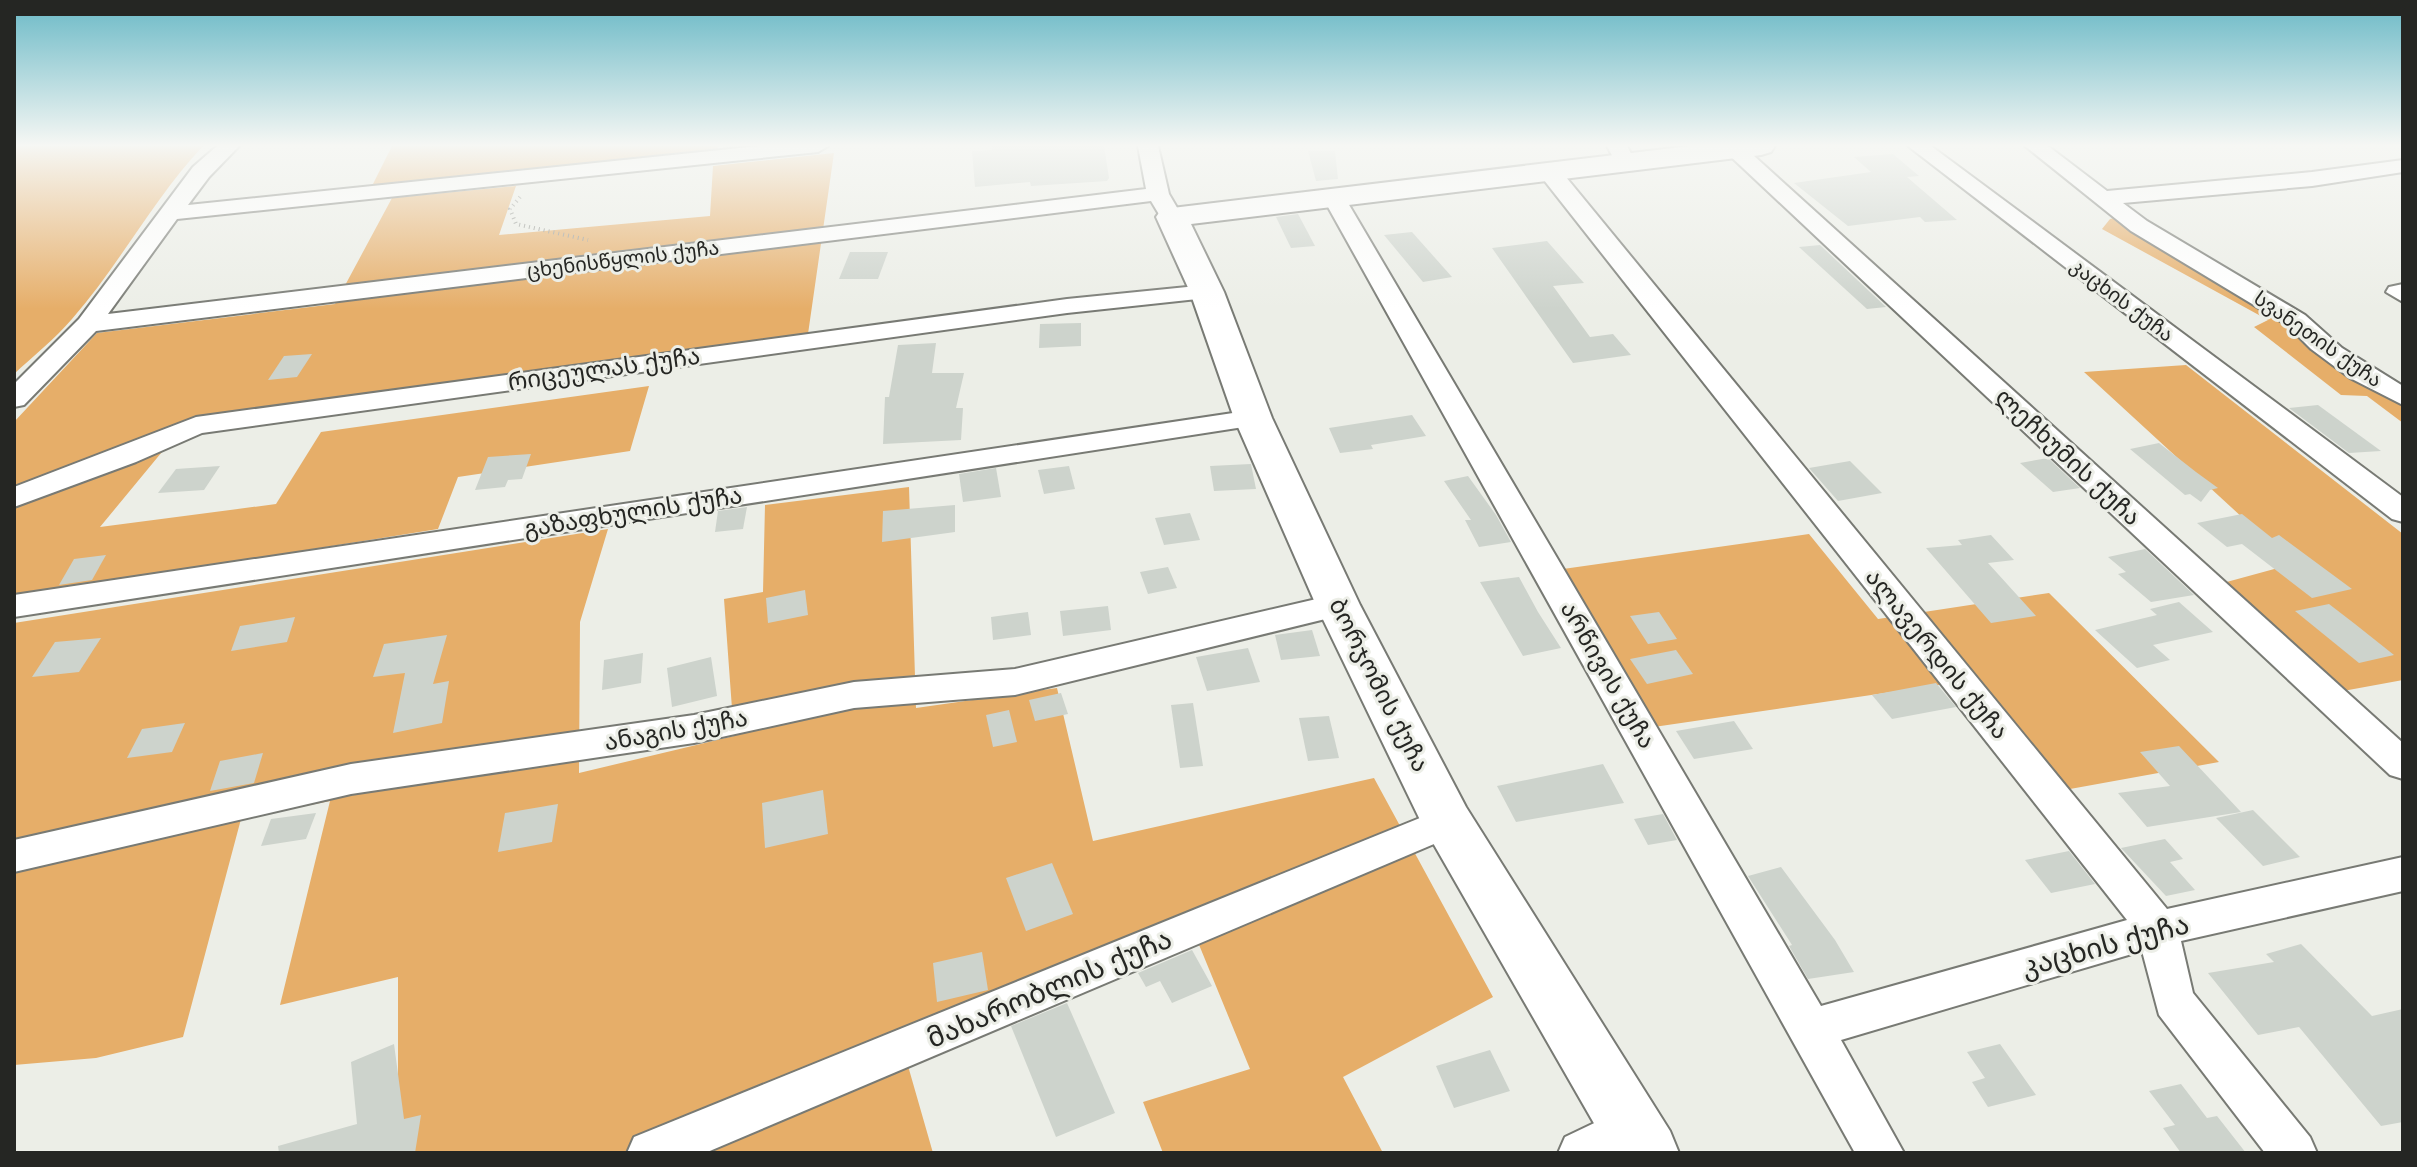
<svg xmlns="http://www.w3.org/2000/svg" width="2417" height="1167" font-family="'Fira Sans','Noto Sans Georgian',sans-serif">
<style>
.green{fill:#e6ae69}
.building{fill:#cdd3cc}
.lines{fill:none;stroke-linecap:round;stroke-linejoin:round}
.street-casing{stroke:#787a74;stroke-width:4}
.secondary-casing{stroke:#787a74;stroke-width:4}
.path{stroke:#92948f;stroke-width:4;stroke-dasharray:1 4;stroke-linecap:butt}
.street{fill:#fff;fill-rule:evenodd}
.secondary{fill:#fff;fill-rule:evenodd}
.labels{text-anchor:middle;stroke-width:6;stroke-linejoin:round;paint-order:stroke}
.far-street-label{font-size:20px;fill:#252623;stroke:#eceee7}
.street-label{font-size:24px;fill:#252623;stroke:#eceee7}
.near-street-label{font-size:28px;fill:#252623;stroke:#eceee7}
</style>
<rect width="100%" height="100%" fill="#eceee7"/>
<g class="green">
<path d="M14,146H203C154,198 120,264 72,319C55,339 33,356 14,374Z"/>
<path d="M392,146H718L716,154L371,188Z"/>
<path d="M834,153L808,334L190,418L100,527L276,504L321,432L649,386L630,451L458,477L438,529L14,597V422L97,333L335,304L392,198L516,186L499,235L710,216L713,166Z"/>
<path d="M2117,217L2403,389V423L2367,396L2341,395L2254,327L2268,320L2102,229L2110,219Z"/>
<path d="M2186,365L2403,534V680L2343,691L2223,583L2293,564L2084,372Z"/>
<path d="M909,487L916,708L1057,688L1093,841L1374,778L1493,997L1343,1077L1383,1153H1163L1143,1102L1250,1069L1186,913L898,1031L933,1153H398V977L280,1005L330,801L241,819L183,1037L96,1058L14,1065V623L608,529L580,622L579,773L734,736L724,599L763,592L765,505Z"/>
<path d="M1809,534L1878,619L2049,593L2219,762L2059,791L1973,680L1647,728L1556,570Z"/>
</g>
<g class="building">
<path d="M992,146H1104L1109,178L1107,181L1031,186L1030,182L975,187L972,151L992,150Z"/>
<path d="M1308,151H1335L1338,179L1316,181Z"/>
<path d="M1893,154L1919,176L1907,177L1957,220L1925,222L1920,217L1848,226L1794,183L1871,172L1854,157Z"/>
<path d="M1298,214L1315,246L1291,248L1276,217Z"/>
<path d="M1412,232L1452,277L1423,282L1384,235Z"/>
<path d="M1547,241L1584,283L1553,286L1590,337L1613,334L1631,355L1573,363L1492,248Z"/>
<path d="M1820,245L1886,307L1867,309L1799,247Z"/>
<path d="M850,252H888L878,279H839Z"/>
<path d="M1081,323V346L1039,348L1040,324Z"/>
<path d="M936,343L932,373H964L956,408H963L961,440L883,444L885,397H889L898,345Z"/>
<path d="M312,354L297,377L268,380L284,356Z"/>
<path d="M2318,405L2381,451L2349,453L2289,408Z"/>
<path d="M1412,415L1426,436L1371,445L1373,449L1340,453L1329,428Z"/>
<path d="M2159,443L2196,472L2218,488L2210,490L2201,502L2190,494L2185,495L2130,449Z"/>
<path d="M531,454L522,479L508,480L505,487L475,490L488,457Z"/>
<path d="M2048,458L2080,488L2053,492L2020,463Z"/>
<path d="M1850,461L1882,493L1838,501L1809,468Z"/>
<path d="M1251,464L1256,489L1214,491L1210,466Z"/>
<path d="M220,466L204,490L158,493L176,469Z"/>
<path d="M1069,466L1075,489L1044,494L1038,470Z"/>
<path d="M996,468L1001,497L963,502L959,474Z"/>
<path d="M1468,476L1496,515L1511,542L1479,547L1465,520H1471L1444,481Z"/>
<path d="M955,505V532L882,542L883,511Z"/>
<path d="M747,507L743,529L715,532L718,511Z"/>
<path d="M1190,513L1200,540L1164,545L1155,518Z"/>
<path d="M2242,514L2272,538L2279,535L2352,589L2312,598L2242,544L2227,547L2197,523Z"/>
<path d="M1991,535L2014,560L1988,563L2036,616L1991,623L1926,548L1962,545L1958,540Z"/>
<path d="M2145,549L2194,595L2151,602L2118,574L2126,572L2108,557Z"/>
<path d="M106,555L92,580L59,585L74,559Z"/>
<path d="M1168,567L1177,588L1148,594L1140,572Z"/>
<path d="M1519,577L1538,612L1561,648L1523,656L1480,582Z"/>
<path d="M805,590L808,615L768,623L766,598Z"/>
<path d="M2179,602L2213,632L2153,645L2170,660L2137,668L2095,630L2157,615L2150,609Z"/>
<path d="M2329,604L2355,624L2394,655L2359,663L2295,611Z"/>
<path d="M1108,606L1111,630L1063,636L1060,611Z"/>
<path d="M1028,612L1031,635L993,640L991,617Z"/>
<path d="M1659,612L1677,639L1648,644L1630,616Z"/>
<path d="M295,617L287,642L231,651L240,626Z"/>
<path d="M1312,630L1320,656L1281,660L1275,635Z"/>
<path d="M447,635L433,684L449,681L442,723L393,733L405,673L373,677L384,644Z"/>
<path d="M101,638L79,672L32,677L55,642Z"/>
<path d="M1248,648L1260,682L1207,691L1196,657Z"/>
<path d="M1676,650L1693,674L1647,684L1630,659Z"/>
<path d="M643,653L641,683L602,690L604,660Z"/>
<path d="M711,657L717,696L672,707L667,668Z"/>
<path d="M1936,683L1956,707L1892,719L1872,695Z"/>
<path d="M1061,693L1068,714L1035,721L1029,700Z"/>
<path d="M1193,703L1203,766L1180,768L1171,705Z"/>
<path d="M1009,710L1017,742L993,747L986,715Z"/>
<path d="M1329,716L1339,758L1308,761L1299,718Z"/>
<path d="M1734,721L1753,749L1694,759L1676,731Z"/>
<path d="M185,723L172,752L127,758L142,729Z"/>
<path d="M2179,746L2241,812L2147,827L2118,793L2170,786L2140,752Z"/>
<path d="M263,753L254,783L210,791L220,761Z"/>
<path d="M1603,764L1624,803L1516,822L1497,786Z"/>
<path d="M823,790L828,834L765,848L762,803Z"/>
<path d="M558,804L552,842L498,852L505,813Z"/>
<path d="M2253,810L2300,857L2263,866L2216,818Z"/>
<path d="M316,813L306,839L261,846L271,819Z"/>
<path d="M1663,814L1677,840L1648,845L1634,819Z"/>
<path d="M2165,839L2183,859L2170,862L2195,890L2166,896L2121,848Z"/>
<path d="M2069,851L2095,884L2051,893L2025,860Z"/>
<path d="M1052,863L1073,914L1026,931L1006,878Z"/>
<path d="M1781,867L1835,940L1854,972L1808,979L1789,946L1792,945L1748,876Z"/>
<path d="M2301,944L2372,1016L2403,1009V1122L2381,1126L2299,1027L2258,1035L2208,973L2274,962L2266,954Z"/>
<path d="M1192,950L1212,986L1172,1003L1160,981L1146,987L1138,973Z"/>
<path d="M982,952L988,990L937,1002L933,963Z"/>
<path d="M1067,1003L1115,1113L1056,1137L1011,1026Z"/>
<path d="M394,1044L404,1119L421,1115L415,1153H279L278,1146L357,1124L351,1062Z"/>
<path d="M2000,1044L2036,1095L1988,1107L1972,1082L1985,1078L1967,1052Z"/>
<path d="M1490,1050L1510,1091L1454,1108L1436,1066Z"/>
<path d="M2181,1084L2207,1118L2217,1116L2246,1153H2181L2163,1128L2175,1125L2149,1091Z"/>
</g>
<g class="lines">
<g class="street-casing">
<g id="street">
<path d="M217,146H239L209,177L188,205L759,146H828L818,152L177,219L108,314L1146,189L1138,146H1158L1169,194L1179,211L1176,216H1160L1151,201L96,331L24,405L14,407V384L79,319L193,167Z"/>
<path d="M1607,146H1627L1635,161L1631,165H1617Z"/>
<path d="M1726,146H1743L2403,743V779L2390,775L1727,153Z"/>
<path d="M1908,146H1931L2403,497V522L2392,519Z"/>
<path d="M2025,146H2048L2107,191L2312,172L2403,160V172L2312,186L2123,203L2147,221L2305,315L2342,348L2403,386V405L2350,378L2311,349L2287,325L2131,231Z"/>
<path d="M1548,164L1556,165L2167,909L2403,857V891L2181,941L2193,993L2310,1137L2317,1153H2265L2159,1015L2142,951L1841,1040L1904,1153H1855L1323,198L1326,193H1342L1345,198L1821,1006L2127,920L1540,175L1537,170L1540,165Z"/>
<path d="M2403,284V302L2386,292L2389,287Z"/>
<path d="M1207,285L1219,292L1216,297L1067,313L202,433L136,462L14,507V487L196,417L1067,299Z"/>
<path d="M1253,410L1263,412L1267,418L1263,424L14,617V595Z"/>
<path d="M1338,594L1350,597L1354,605L1350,613L1015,695L854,708L694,743L351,794L14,872V840L351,764L694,715L854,682L1015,669Z"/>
<path d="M1447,807L1460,811L1466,822L1460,833L705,1153H627L634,1137Z"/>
<path d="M1632,1105L1648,1111L1655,1127C1639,1164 1592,1153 1558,1153L1565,1137Z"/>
</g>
</g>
<g class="secondary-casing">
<path id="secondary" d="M1690,146H1775L1771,152L1761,155L1191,224L1224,292L1272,418L1360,605L1466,807L1670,1131L1679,1153H1611L1421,822L1316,605L1234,418L1190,292L1156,217L1161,210L1172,208Z"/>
</g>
<path class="path" d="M520,197L510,209L516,224L588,240"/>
<use href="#street" class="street"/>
<use href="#secondary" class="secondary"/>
</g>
<linearGradient id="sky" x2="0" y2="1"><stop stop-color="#6ab9c6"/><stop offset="0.47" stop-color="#f6f7f4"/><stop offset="1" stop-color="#f6f7f4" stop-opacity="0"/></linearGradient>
<rect width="2417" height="309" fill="url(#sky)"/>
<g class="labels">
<g class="far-street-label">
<text transform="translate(623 259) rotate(-7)" y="7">ცხენისწყლის ქუჩა</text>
<text transform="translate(2122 300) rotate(37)" y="7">კაცხის ქუჩა</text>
<text transform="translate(2318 339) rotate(35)" y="7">სვანეთის ქუჩა</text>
</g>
<g class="street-label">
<text transform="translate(604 369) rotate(-8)" y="8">რიცეულას ქუჩა</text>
<text transform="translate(2068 457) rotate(43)" y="8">ლეჩხუმის ქუჩა</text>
<text transform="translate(633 512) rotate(-9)" y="8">გაზაფხულის ქუჩა</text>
<text transform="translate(1937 654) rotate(51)" y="8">ალავერდის ქუჩა</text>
<text transform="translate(1608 675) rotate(60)" y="8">არწივის ქუჩა</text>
<text transform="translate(1379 685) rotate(63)" y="8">ბორჯომის ქუჩა</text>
<text transform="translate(676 730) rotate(-10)" y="8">ანაგის ქუჩა</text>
</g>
<g class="near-street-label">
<text transform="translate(2105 945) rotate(-15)" y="10">კაცხის ქუჩა</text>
<text transform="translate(1049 988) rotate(-23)" y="10">მახარობლის ქუჩა</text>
</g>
</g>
<rect width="2417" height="1167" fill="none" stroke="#252623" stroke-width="32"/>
</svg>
